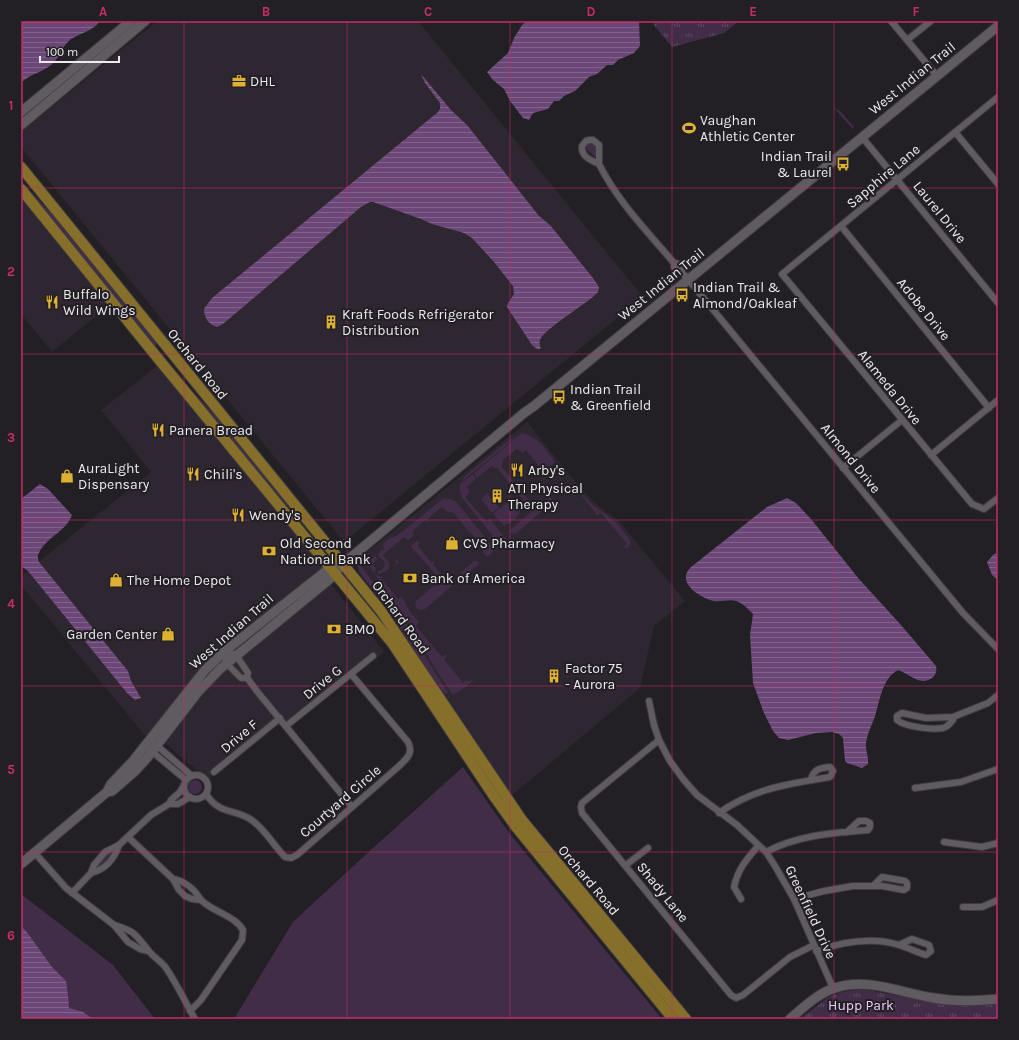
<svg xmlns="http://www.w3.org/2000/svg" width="1019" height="1040" font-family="Karla,sans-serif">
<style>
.built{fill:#2e2630}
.grass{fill:#422d49}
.park{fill:url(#park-tufts)}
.water{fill:url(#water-rules)}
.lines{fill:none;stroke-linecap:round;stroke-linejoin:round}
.street-casing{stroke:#3e3a3f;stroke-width:8}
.secondary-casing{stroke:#3e3a3f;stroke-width:11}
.primary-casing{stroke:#3e3a3f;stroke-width:12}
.street{stroke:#605b61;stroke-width:6}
.secondary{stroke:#605b61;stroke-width:9}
.primary{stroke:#866f2a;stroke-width:10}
.grid{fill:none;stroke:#c62d6a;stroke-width:1;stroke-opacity:0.55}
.labels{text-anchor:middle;stroke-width:4;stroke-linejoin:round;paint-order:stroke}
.street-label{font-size:14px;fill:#eceaed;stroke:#232025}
.poi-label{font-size:14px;fill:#eceaed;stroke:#232025;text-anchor:start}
.park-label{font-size:14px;fill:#efcefb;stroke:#232025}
.neatline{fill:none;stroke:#c62d6a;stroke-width:1.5}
.grid-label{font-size:13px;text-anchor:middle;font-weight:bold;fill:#c62d6a}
</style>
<defs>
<pattern id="park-tufts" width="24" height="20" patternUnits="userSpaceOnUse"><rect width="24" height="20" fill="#422d49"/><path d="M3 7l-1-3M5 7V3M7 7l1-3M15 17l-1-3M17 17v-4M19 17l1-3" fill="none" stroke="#5d4c64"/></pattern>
<pattern id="water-rules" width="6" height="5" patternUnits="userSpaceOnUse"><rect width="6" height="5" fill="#6b4777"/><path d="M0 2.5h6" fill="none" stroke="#80628b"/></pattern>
</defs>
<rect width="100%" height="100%" fill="#232025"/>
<g class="built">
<path d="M157,21H418L643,297L344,542L21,147V132Z"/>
<path d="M21,194L111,304L52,352L21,314Z"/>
<path d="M158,365L324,568L234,639L147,738L21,585V576L151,472L101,410Z"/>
<path d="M527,422L581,489L601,508L619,521L685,601L654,626L640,688L510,797L428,673L397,619L354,563Z"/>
<path d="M331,584L384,652L285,731L278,724L209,779L194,768L164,742L203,691L244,651L325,587Z"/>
</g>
<g class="grass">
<path d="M833,107L841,112L854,127L853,129Z"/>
<path d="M592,142L596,146V157H595L585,148L587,143Z"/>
<path d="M21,181L67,230L153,334L157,344L154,347L21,184Z"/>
<path d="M180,377L249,453L319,541L252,467L179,378Z"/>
<path d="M522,433C537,436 544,447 554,460V463L541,474L539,473L542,470L526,450L523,453L517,449L503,460L502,467L532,504L535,505L539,503L542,505L549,500L546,496L549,494L553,501L517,533L514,534L510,532L511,529L532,511L529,507L526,508L524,501L497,468H495L492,466L477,478L474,473Z"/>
<path d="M520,434L519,435L461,482L465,476L508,441Z"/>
<path d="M473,474L476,479L467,487L470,492L465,497L486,521L490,519L506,539V542L500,543L497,541L462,498L460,491V484Z"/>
<path d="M579,491L593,505L617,523L630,540C631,544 629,547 625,549L624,546L627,544L601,513L597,515L579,492Z"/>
<path d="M487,493L499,508L492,513L481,499Z"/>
<path d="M444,498L453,500L457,503L493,547C494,551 492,553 489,556H486L482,550L480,544L475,537L469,532L454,513L446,511L442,507L427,519L429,523L425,520L412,532L414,535L408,540L404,537L383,555L389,563V569L380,574L377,573L378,571L382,570L385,565L384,561L379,557L378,553H380L381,550H384L383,544L390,538L398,535Z"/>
<path d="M510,500L518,510H520C520,517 510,523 504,526L493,514Z"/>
<path d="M417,541L420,542L418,546L431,562L435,561L433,564L448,583L451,580L454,584L425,609L420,610L416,608L415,602L435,585L437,586L439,584L437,582V576L415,551L412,552L397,564L395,560L396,559L399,562L414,550L411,546Z"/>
<path d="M376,555L377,559L373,564L376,569L374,573L369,566L368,563Z"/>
<path d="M474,561H478L479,564L463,577H461L460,573Z"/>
<path d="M360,565L407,624L430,664L449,694L444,693L439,689L390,612L359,572L358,566Z"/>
<path d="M375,575L381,576L380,577L398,599L402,597L410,612L419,622L416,626L442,657L445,655L447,656L444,659L463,683L466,680L468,681L473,680V681C466,686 460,693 452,694L431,662L408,622L378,584L380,581Z"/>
<path d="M463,767L509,833L662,1019H234L293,922L373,848Z"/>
<circle cx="195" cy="787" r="7"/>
<path d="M115,850L109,861L97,870L95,868L105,856Z"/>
<path d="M21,894L113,965L155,1019H21Z"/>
</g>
<g class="park">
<path d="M655,21H739L724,33L672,47L653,24Z"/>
<path d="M862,989L921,1000L960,1005L998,1004V1019H800L827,998L842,992Z"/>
</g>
<g class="water">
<path d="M21,21H100C93,31 81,33 71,39C63,45 61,54 55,61C46,72 30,73 21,83Z"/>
<path d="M527,21H639L640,46L634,53L618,60L613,65H607L597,74L589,77L575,91L564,96L559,101H554L548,109L533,113L529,120L523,118L510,101L504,89L493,80L487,72L508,53L514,38L522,25Z"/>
<path d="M421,74L451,110L467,125L539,216L550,225L593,278L599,287L598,292L596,294C585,305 544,329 540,340C539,343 540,346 541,349H537L532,345L507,307V305L514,294L513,286L494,262L472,238L464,233L432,224L421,219L373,202H370L361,207L223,324L217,327C209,325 204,318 204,309L212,298L438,112L440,109V103L425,83Z"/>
<path d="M40,484L48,489L72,515C66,532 45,538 39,553C37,555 38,559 39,562L128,671L131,681L141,698L135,700L127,693L28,571L21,566V499Z"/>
<path d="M787,498L796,503L811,519L859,579L901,625L936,666C937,670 936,675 932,678C919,687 909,673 898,670C882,678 880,701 875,716C872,725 867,734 866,743C865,750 869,757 868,764L862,768L847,763L845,761L843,738L839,734L832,732L816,733L788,740L779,738L773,731L764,713L753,683L750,635L753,614C748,609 743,603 736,601C729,599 721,602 714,601C700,598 675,582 691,567L767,507Z"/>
<path d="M998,552V580L992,575L987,562L993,555Z"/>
<path d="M21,926L26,931L52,967L66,981L68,995L69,1008L83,1012L93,1019H21Z"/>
</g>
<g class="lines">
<g class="street-casing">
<g id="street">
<path d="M891,21L937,76"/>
<path d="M907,40L931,21"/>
<path d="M998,97L782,274L972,504L984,509L998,498"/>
<path d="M955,132L998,184"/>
<path d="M862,137L998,303"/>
<path d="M590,140H593L599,145V164C591,160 581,157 582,146L586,141Z"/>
<path d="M599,164C618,202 647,231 674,263V267L678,273L682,272"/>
<path d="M841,226L989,408"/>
<path d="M674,263L678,264L682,270V272L963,613L998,649"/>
<path d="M931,455L998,400"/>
<path d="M843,468L902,420"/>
<path d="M247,678H241L226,663L225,651L236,655L248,673L247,678L260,695L352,807"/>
<path d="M649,701L654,725L659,740L670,761L683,779L697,795L737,825L766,852L775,866L794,899L833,988"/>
<path d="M953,717V720C950,723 948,727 943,728C933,730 905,727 897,720V716L902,713L926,718L953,717L988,703L998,695"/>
<path d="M286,726L373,656"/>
<path d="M659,740L582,803L581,807L582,813L731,995L736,998L743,995L790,957L814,945"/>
<path d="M154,743L192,776"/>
<path d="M149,749L186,780"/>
<path d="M214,772L280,718"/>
<circle cx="196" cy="787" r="12"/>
<path d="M915,788L961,782L998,769"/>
<path d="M206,794C220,816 236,808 253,821C266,831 274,846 285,857L291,858L297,855L398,767C406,759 414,754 408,742L351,674"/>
<path d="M169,804H178L190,797"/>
<path d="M719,813C754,788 789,784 830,777L833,771L830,767C820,768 814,769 811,779"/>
<path d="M128,837L173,879L179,890L185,896L192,899L201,900"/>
<path d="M944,842L982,847L998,843"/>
<path d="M34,852L66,888L114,925L128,942L140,949L148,951"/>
<path d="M766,852C798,835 832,833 868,830L870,827V823L866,821H859L847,832"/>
<path d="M626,865L648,848"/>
<path d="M91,873C106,869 114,860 119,845"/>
<path d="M173,879C180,880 185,883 190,887C196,891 198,897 202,901C214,912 235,916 243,930L242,940L201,1000L190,1011"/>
<path d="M72,893L91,873L94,865L100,858L105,852L119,845L151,815L169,804L171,800L180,792L184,785"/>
<path d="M741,899L734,887C738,869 746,860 758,846"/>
<path d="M794,899L824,891L853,886H882L904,890L907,888V883L905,881L882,877L873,886"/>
<path d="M963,907H982L998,900"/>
<path d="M114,925C135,931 135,934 148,950C153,957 161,961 166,968C177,984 185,1002 195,1019"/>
<path d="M816,951C842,942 873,937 899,945C908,948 917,952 926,955L931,951L929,945L912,939L899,945"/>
</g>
</g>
<g class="secondary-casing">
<g id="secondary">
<path d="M21,112L131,21"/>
<path d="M21,125L145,21"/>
<path d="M107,792L112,791L135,771L147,758L198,692L220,669L331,578L343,564L524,413L534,406L998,26"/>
<path d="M21,864L107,792L111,784L133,761L205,670L225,651L321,575L330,567L336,566"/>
<path d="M790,1019C803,1008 816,995 832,989C866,976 900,993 934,998C955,1002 977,1001 998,999"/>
</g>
</g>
<g class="primary-casing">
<g id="primary">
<path d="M21,167L381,611L522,820L686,1019"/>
<path d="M21,189L156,356L392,643L493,795L516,827L673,1019"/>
</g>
</g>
<use href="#street" class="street"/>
<use href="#secondary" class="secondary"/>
<use href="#primary" class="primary"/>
</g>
<path class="grid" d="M184,21V1019M347,21V1019M510,21V1019M672,21V1019M834,21V1019M21,188H998M21,354H998M21,520H998M21,686H998M21,852H998"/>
<defs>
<g id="office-bare" transform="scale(1.08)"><path d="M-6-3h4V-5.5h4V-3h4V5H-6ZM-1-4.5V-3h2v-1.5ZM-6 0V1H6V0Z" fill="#deb133" stroke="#232025" stroke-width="2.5" paint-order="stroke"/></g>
<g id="stadium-bare" transform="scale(1.08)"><path d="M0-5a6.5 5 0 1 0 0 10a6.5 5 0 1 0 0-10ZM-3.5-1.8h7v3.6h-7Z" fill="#deb133" stroke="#232025" stroke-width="2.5" paint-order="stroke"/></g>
<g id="bus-bare" transform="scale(1.08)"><path d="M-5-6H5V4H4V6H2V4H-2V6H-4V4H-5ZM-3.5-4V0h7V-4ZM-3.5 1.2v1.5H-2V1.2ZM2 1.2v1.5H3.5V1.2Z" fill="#deb133" stroke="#232025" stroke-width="2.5" paint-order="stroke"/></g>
<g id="restaurant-bare" transform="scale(1.08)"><path d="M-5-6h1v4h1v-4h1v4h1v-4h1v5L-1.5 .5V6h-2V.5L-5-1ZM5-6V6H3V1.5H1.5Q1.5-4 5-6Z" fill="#deb133" stroke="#232025" stroke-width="2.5" paint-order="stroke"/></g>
<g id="building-bare" transform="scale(1.08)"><path d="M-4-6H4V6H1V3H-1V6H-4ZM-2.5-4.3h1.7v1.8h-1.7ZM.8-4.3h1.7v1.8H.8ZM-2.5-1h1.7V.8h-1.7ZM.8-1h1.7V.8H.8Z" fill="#deb133" stroke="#232025" stroke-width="2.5" paint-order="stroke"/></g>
<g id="shop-bare" transform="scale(1.08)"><path d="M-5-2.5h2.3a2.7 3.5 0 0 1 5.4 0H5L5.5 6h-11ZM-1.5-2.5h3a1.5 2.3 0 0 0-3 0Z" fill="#deb133" stroke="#232025" stroke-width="2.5" paint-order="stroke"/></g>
<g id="bank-bare" transform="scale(1.08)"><path d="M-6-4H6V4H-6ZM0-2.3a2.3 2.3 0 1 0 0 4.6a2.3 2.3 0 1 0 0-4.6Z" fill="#deb133" stroke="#232025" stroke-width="2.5" paint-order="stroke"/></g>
</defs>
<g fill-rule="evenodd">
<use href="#office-bare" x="239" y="81"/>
<use href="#stadium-bare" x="689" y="128"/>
<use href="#bus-bare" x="843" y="164"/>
<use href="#bus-bare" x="682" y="295"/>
<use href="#restaurant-bare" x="52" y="302"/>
<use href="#building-bare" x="331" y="322"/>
<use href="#bus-bare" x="559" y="397"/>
<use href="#restaurant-bare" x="158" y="430"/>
<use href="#restaurant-bare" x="517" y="470"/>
<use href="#restaurant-bare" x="193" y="474"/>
<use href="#shop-bare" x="67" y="476"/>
<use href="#building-bare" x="497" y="496"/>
<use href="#restaurant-bare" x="238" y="515"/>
<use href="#shop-bare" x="452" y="543"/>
<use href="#bank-bare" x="269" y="551"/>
<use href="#bank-bare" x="410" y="578"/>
<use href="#shop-bare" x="116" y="580"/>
<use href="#bank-bare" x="334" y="629"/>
<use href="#shop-bare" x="168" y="634"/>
<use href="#building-bare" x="554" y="676"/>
</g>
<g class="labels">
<g class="street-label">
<text transform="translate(912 78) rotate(-39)" y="5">West Indian Trail</text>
<text transform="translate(883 176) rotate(-40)" y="5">Sapphire Lane</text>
<text transform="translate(940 212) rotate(51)" y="5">Laurel Drive</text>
<text transform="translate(661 284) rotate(-39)" y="5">West Indian Trail</text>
<text transform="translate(924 309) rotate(51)" y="5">Adobe Drive</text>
<text transform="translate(198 364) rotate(51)" y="5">Orchard Road</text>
<text transform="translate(890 387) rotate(51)" y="5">Alameda Drive</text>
<text transform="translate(851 458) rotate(51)" y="5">Almond Drive</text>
<text transform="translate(401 617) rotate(54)" y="5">Orchard Road</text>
<text transform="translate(231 631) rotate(-41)" y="5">West Indian Trail</text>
<text transform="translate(322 682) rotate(-39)" y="5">Drive G</text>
<text transform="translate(239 736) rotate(-40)" y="5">Drive F</text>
<text transform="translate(340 801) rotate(-41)" y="5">Courtyard Circle</text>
<text transform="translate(589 880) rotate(50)" y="5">Orchard Road</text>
<text transform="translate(663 892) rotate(51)" y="5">Shady Lane</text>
<text transform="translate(811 912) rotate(65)" y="5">Greenfield Drive</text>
</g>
<g class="poi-label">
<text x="250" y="86">DHL</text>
<text x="700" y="125">Vaughan<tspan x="700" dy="16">Athletic Center</tspan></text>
<text x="832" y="161" text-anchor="end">Indian Trail<tspan x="832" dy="16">&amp; Laurel</tspan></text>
<text x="693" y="292">Indian Trail &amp;<tspan x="693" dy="16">Almond/Oakleaf</tspan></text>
<text x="63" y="299">Buffalo<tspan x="63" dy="16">Wild Wings</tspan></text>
<text x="342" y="319">Kraft Foods Refrigerator<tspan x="342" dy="16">Distribution</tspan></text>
<text x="570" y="394">Indian Trail<tspan x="570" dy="16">&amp; Greenfield</tspan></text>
<text x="169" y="435">Panera Bread</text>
<text x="78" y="473">AuraLight<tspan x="78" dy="16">Dispensary</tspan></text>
<text x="528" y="475">Arby's</text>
<text x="204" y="479">Chili's</text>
<text x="508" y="493">ATI Physical<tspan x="508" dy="16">Therapy</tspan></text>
<text x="249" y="520">Wendy's</text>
<text x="280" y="548">Old Second<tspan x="280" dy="16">National Bank</tspan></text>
<text x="463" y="548">CVS Pharmacy</text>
<text x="421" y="583">Bank of America</text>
<text x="127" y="585">The Home Depot</text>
<text x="345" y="634">BMO</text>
<text x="157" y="639" text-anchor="end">Garden Center</text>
<text x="565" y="673">Factor 75<tspan x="565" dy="16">- Aurora</tspan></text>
</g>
<g class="park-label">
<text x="861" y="1010">Hupp Park</text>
</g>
</g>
<rect width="1019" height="1040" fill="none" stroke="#232025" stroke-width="44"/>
<path d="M40 56v6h79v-6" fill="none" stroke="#eceaed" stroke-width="2"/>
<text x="46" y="56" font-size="12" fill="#eceaed" stroke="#232025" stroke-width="3" paint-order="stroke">100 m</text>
<rect x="22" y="22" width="975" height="996" class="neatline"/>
<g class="grid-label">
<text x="103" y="16">A</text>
<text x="266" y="16">B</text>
<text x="428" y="16">C</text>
<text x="591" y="16">D</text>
<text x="753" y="16">E</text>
<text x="916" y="16">F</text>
<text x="11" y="110">1</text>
<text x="11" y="276">2</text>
<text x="11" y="442">3</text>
<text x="11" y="608">4</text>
<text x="11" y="774">5</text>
<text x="11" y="940">6</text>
</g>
</svg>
